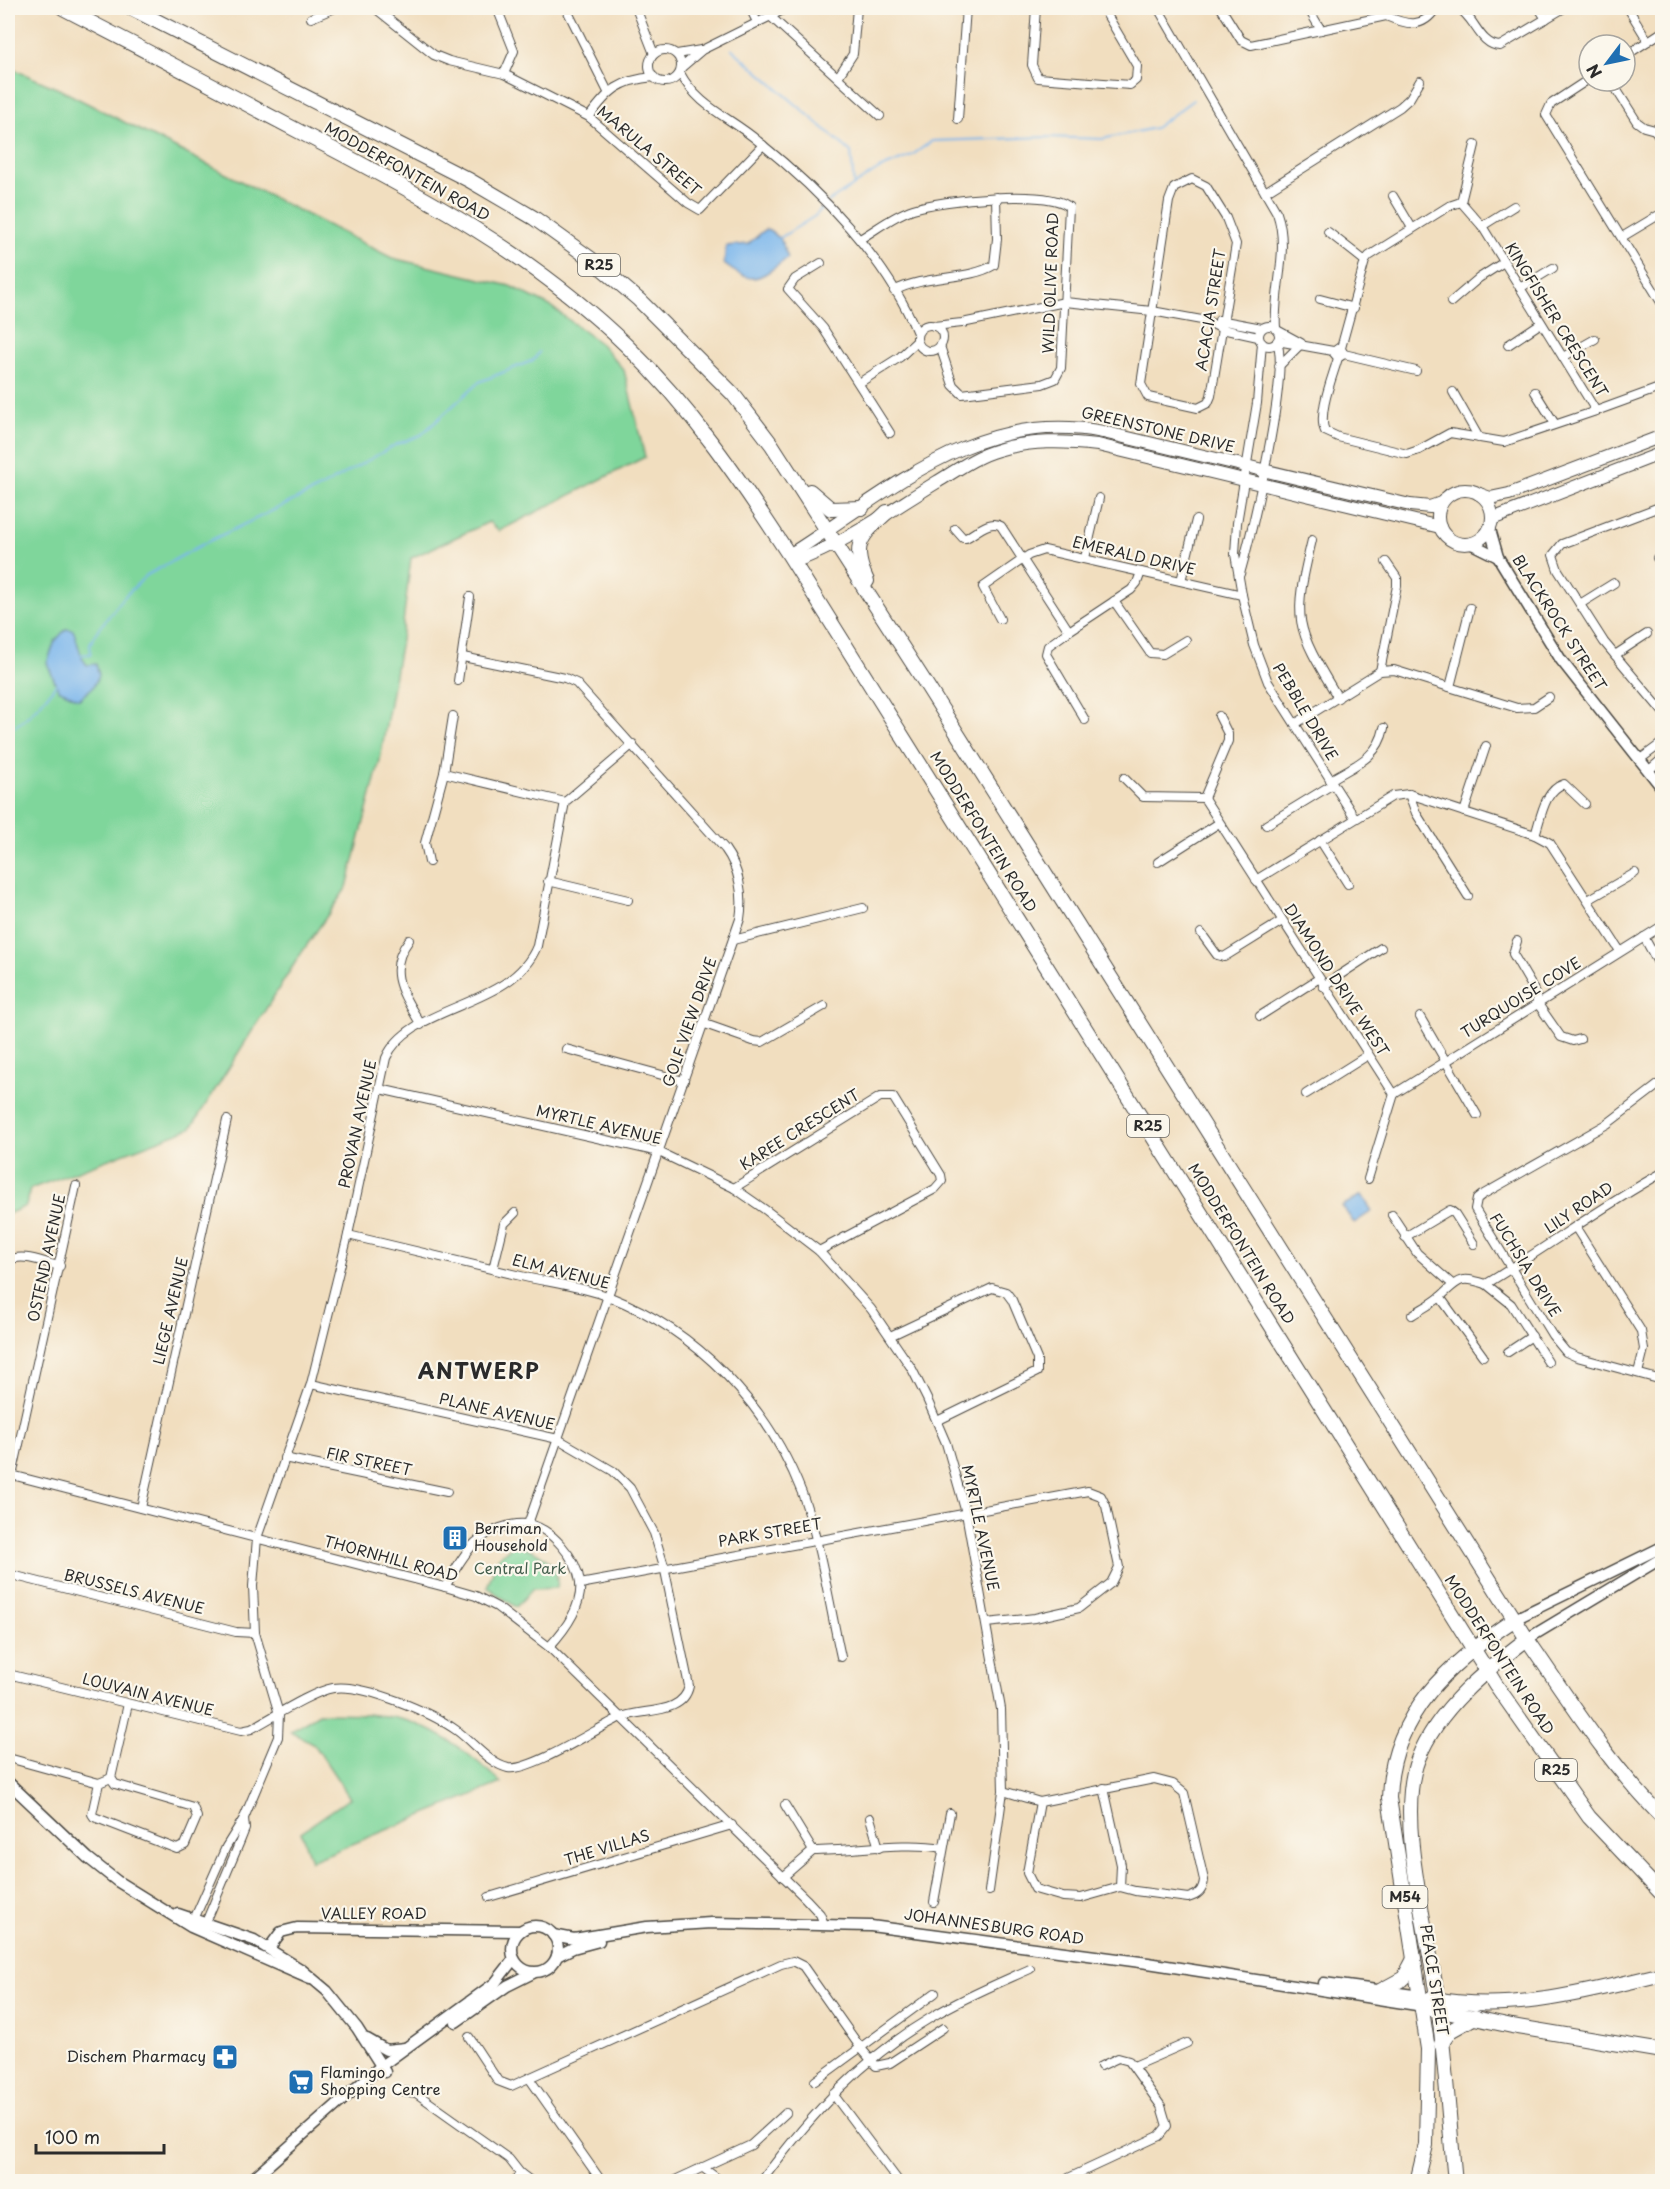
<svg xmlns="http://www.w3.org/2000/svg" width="1670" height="2189" font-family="'Playpen Sans',sans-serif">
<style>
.green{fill:#7fd69b;stroke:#558063;stroke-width:1.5}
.water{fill:#7ab6ec;stroke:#52708c;stroke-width:1.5}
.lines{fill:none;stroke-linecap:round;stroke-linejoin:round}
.stream{stroke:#7ab6ec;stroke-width:2}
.minor-casing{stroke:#494641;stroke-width:10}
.tertiary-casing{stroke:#494641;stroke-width:13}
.secondary-casing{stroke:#494641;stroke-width:14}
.primary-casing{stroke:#494641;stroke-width:16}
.minor{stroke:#fff;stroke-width:8}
.tertiary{stroke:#fff;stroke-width:10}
.secondary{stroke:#fff;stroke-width:12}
.primary{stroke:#fff;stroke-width:14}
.labels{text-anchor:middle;stroke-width:4.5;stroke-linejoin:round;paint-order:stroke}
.shield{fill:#fbf7ec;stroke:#696865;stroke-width:1.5}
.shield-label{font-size:14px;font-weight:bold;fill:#2b2b2b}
.street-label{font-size:15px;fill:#2b2b2b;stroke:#fbf7ec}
.poi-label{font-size:15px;fill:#2b2b2b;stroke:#fbf7ec;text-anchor:start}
.park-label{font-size:15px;fill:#445e4d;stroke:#fbf7ec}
.district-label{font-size:21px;font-weight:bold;letter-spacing:1.5px;fill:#2b2b2b;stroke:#fbf7ec}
</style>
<rect width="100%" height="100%" fill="#fbf7ec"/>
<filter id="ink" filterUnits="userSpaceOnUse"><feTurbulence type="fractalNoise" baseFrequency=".0167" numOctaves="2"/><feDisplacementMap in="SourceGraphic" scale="12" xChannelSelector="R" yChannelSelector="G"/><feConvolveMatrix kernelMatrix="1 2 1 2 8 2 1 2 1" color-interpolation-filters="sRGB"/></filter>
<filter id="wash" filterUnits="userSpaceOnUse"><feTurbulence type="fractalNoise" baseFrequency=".008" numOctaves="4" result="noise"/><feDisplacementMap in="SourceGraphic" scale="24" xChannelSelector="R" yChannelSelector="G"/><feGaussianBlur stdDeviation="1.35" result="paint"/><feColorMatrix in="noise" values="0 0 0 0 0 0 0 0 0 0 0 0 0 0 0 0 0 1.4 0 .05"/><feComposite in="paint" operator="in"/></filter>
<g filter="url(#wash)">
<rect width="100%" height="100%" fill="#f1debf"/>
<g class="green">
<path d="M8,67L61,90L392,258L510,286L550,306L601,344L624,370L645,457L499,531L489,522L411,558L401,640L380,760L347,887L298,958L191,1128L30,1189L26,1206L8,1214Z"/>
<path d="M513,1545C535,1548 561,1562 557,1588L533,1589L516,1607L487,1587L498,1558Z"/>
<path d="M319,1713C348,1714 380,1712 408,1721C444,1733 474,1757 501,1783L311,1861L301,1832L350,1798L314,1744L290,1731Z"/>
</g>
<g class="water">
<path d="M766,229L780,238L788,258C759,278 755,288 724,264L726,246L748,244Z"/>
<path d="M66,629L73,630C79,643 78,654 87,665L96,664L99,675L93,687L79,699L58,689L47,663L55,641Z"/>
<path d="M1362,1195L1372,1211L1354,1223L1342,1206Z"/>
</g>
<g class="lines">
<g class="stream">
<path d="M732,49L851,152L854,186"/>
<path d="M828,202L879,169L911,156L932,141L1046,137L1102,139L1155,128L1193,100"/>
<path d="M780,238L815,216L824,206"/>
<path d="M78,655L91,654L90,644L97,631L124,597L147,575L205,543L318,489L395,445L421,435L479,382L534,360L539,352"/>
<path d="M8,729C22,726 48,696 56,684"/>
</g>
</g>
</g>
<g filter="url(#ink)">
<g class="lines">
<g class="minor-casing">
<g id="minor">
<path d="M375,8L434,55L449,61L504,74L589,117L688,203L700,210L763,145"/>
<path d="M497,8L514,51L504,74"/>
<path d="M566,8L608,92"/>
<path d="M636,8L654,54"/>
<path d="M750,8L757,22"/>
<path d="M1036,8L1032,65L1038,78L1130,85L1136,80L1137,66L1103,8"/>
<path d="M1158,8L1277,213C1290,251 1273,289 1276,328"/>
<path d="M1221,8L1241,40L1251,45L1386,16C1407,25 1423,29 1436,8"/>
<path d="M1308,8L1321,30"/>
<path d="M1458,8C1475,17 1479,45 1500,46L1564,8"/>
<path d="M1539,8L1546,19"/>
<path d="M1628,8L1648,41"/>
<path d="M770,16L880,116"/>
<path d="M311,18L335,8"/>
<circle cx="665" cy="66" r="16"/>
<path d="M677,54L701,50"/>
<path d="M1625,56L1662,32"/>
<path d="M681,68L702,50L787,8"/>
<path d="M680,73C698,107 730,117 758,141C820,191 887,259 917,333"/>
<path d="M838,77L853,54L857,8"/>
<path d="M1589,79L1551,104L1546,115L1662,304"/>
<path d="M1611,81L1637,122L1644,127L1655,130L1662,125"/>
<path d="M589,117C609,90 619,80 654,77"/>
<path d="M958,119L966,8"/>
<path d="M1655,130L1662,141"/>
<path d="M1192,179L1206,186L1226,218L1236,244L1211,396L1208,403L1198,408L1148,397L1141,384L1169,201L1174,188Z"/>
<path d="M1265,192L1400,107L1410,98L1420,81"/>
<path d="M1393,196L1412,228"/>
<path d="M1461,202L1475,145"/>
<path d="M1482,226L1514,206"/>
<path d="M1328,232L1365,261"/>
<path d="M1622,237L1657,216"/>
<path d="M860,239C877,229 894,215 913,209C940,200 1049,188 1069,207L1061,368L1055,379L1042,384L962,394L953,385L940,346"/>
<path d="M821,263L795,279L788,289L823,328L890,433"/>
<path d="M1520,288L1553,268"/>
<path d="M894,291C926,274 968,281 994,265L997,239L996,197"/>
<path d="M1320,299L1354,308"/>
<path d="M1451,302L1479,278L1504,262"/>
<path d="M1219,320L1262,328"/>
<circle cx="930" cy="338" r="13"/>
<circle cx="1269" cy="336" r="10"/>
<path d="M934,326L962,323L1065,302L1152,311L1207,321L1222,329L1258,337"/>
<path d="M1277,330L1301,343"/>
<path d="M1277,341L1333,351"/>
<path d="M1262,343L1257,403L1237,523L1235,554L1242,595L1254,645L1268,682L1355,818"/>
<path d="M1508,345L1541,323"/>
<path d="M1344,354L1416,371"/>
<path d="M1563,357L1595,339"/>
<path d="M1338,358L1333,352L1340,347L1344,354L1338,358C1333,376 1317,414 1325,431L1338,437L1407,454L1419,450L1450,433L1504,442L1596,411L1482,226L1461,202L1449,206L1369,256L1365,261L1341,348"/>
<path d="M1279,366L1300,345"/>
<path d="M859,383L900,357L917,341"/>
<path d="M1453,392L1479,438"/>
<path d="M1535,392L1555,424"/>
<path d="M1596,411L1662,387"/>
<path d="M1662,506L1562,544L1553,555L1558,570L1604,642L1662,711"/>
<path d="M955,529L963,538H966C977,532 990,519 1001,526L1069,631L1131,590L1137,583L1141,572"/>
<path d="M1312,540C1292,622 1295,626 1338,698"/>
<path d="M1085,558L1099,498"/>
<path d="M1657,558L1662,555"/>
<path d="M1240,574C1251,535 1290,374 1277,342"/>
<path d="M1181,581L1196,520"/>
<path d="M1114,601L1150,653L1163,654L1186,640"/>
<path d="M1580,604L1614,583"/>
<path d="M1000,619L983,587L1029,555L1044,550L1242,595"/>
<path d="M1069,631L1048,646L1046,654L1085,720"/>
<path d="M1615,655L1647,634"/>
<path d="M463,657L565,678L576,683L725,849C739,868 744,895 740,919L528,1524"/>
<path d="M1380,671L1397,586V578L1386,562"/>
<path d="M458,681L470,597"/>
<path d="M1450,687L1470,608"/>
<path d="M1295,724L1380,671L1394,670L1517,708L1534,707L1549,697"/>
<path d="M1639,760L1662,743"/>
<path d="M1648,771L1662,759"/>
<path d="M444,773L565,802"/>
<path d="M1124,778L1143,797L1204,798"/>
<path d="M1330,780C1355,765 1378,758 1384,728"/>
<path d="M1409,794L1416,813L1468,896"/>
<path d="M1204,798L1394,1094"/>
<path d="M1204,798L1228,741V734L1219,716"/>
<path d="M1464,812L1486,746"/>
<path d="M1266,825L1333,784"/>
<path d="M1535,835C1541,818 1544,790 1564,784L1585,804"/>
<path d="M1320,840L1348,884"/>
<path d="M429,862L425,843L444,773L453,716"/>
<path d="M1158,862L1219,823"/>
<path d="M1256,880L1393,796L1409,794L1535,835L1550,843L1620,951"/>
<path d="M548,881L628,900"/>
<path d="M1588,900L1635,873"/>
<path d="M1201,933L1217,955L1224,957L1282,921"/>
<path d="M1644,937L1662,970"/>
<path d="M409,940C385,972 404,995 421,1025"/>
<path d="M733,940L863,908"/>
<path d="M1517,941L1513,954L1533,988L1538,1004L1561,1037L1573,1041L1580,1039"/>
<path d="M1323,986L1381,948"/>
<path d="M1260,1016L1318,979"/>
<path d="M1420,1017L1477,1115"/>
<path d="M705,1024L753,1041L762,1042L824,1006"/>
<path d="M566,1049L684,1081"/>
<path d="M1662,1082L1607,1124L1482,1195L1477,1199L1475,1209L1552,1335L1566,1352L1577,1357L1662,1380"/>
<path d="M380,1089L659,1152L734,1188L767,1211L819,1251L871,1309L912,1369L927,1399L946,1443L966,1513L1001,1709L1003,1791L989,1891"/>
<path d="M1306,1094L1368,1055"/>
<path d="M1394,1094L1662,926"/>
<path d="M1368,1179L1394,1094"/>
<path d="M734,1188L880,1097H893L941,1175L942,1181L935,1189L819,1251"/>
<path d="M1392,1215L1417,1253L1451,1283"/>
<path d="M1576,1228L1641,1331L1644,1349L1638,1373"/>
<path d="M348,1235C407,1249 466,1263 525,1277C553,1283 584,1287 610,1297C697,1331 768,1405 802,1493C821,1545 829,1603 841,1657"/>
<path d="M1405,1237L1450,1210L1455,1214L1474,1244"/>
<path d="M8,1261C22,1252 44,1263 60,1266"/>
<path d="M493,1269L504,1224L515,1213"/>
<path d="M1486,1284L1511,1304L1548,1362"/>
<path d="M1440,1297L1483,1356"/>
<path d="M1412,1315C1421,1309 1432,1304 1440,1297C1459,1280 1459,1275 1486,1284C1546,1248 1602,1206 1662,1173"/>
<path d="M890,1336L992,1288L1006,1292L1012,1300L1037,1359V1372L937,1421"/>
<path d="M1508,1352L1532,1336"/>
<path d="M284,1458L447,1492"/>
<path d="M8,1474L445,1587L476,1596L497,1607L549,1647L806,1899L820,1914L824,1924"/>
<path d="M12,1476L76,1186"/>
<path d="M141,1508L227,1120"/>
<path d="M8,1574L236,1632L255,1633"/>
<path d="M580,1584L1088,1491L1101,1496L1106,1506L1119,1567L1111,1583L1079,1608L1035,1618L986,1623"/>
<path d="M445,1587C454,1572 463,1554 476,1542C489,1531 509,1522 527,1524C551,1527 577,1559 580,1582C583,1606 564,1631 549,1647"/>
<path d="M8,1674L241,1731L251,1729C272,1718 311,1692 333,1688C363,1683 432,1713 456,1730C472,1741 489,1764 508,1768C530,1772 596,1729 619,1718C641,1708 683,1716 689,1686L664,1566L654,1533L630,1488L613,1471L558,1439L311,1384"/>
<path d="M12,1759L99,1783"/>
<path d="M111,1778L115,1784L193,1807L197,1817L185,1845L177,1849L94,1817L92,1814L99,1783Z"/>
<path d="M111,1778L128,1704"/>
<path d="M1104,1788L1121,1865L1120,1887"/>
<path d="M1003,1791L1040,1802L1154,1779L1173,1784L1184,1793L1204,1880C1203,1891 1198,1895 1188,1898L1135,1891L1120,1887L1081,1898L1063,1897L1035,1889L1027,1873L1040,1802"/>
<path d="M785,1805L813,1851"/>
<path d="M870,1818L879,1848"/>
<path d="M783,1877L813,1851C854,1851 903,1841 943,1848"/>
<path d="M489,1897L732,1825"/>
<path d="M934,1902L950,1813"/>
<path d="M192,1924L226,1847L244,1818L278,1737L279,1714L255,1633L253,1586L257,1538L311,1384L348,1235L386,1058C410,1003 512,1009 537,946L565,802L633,744"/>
<path d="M204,1927L241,1839L245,1829L244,1818"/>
<path d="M469,2037L498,2081L511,2086L781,1964L793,1961L803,1966L860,2047L876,2066L890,2063L943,2028"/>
<path d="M1134,2066L1187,2043"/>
<path d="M529,2078L602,2182"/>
<path d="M815,2081L935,1993"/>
<path d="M396,2090L416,2093L509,2159L520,2173L532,2182"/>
<path d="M833,2094L899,2182"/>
<path d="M702,2167L722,2182"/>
<path d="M326,2182H342"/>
<path d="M515,2182L520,2173"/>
<path d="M671,2182L751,2145L786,2113"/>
<path d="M761,2182C811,2114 862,2058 935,2015C965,1997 999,1983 1030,1969"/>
<path d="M1060,2182L1159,2136L1167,2126L1161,2106L1129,2061L1118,2058L1101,2066"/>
</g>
</g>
<g class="tertiary-casing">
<g id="tertiary">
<path d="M1490,529L1498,557L1561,660L1662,788"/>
<path d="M1472,544L1498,557"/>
<path d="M1515,1619L1662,1547"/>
<path d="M1527,1639L1662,1558"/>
<path d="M8,1782L88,1858L117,1881L191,1927L310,1979"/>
<path d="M178,1914L254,1940L302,1970L327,1991L357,2028L385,2072"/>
<circle cx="535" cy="1949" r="23"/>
<path d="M553,1935L574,1939L647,1927L711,1923L871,1926L1148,1963L1423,2006"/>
<path d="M269,1948L281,1932L297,1928L520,1931"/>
<path d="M557,1956L573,1948L599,1941"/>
<path d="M1324,1983L1421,1996"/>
<path d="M456,2022L507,1986L533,1973"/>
<path d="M367,2039L386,2050L405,2048"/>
<path d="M249,2182L381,2066L495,1983L513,1960"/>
</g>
</g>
<g class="secondary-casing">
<g id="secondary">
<circle cx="1465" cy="517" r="27"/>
<path d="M1479,494L1490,498L1509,494L1662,436"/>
<path d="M1492,519L1662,453"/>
<path d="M789,555C888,493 977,407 1103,432L1410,505L1430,507L1441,503"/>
<path d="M793,562C845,544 891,510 937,482C957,470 976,456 998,450C1031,440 1064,441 1098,445L1440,527"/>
</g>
</g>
<g class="primary-casing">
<g id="primary">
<path d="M63,8C143,49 222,91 302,133C420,194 531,253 627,346C692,409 741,481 789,555L1496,1685L1589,1817L1662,1894"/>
<path d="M131,8L469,180L534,218L591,259L639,300L733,394L772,445L926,684L1527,1639C1570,1701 1609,1764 1662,1817"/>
<path d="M810,491L831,509L862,508"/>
<path d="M867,581C850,545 861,536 887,512"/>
<path d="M1380,1991L1404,1978L1414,1959"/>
<path d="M1431,1998C1507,2014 1588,1992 1662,1974"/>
<path d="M1432,2009L1512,2026L1662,2051"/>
<path d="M1441,2044L1450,2031L1475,2017"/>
<path d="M1417,2182L1426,2145L1428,2049L1389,1798C1391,1714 1450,1662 1515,1619"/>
<path d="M1455,2182C1449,2120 1445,2057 1437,1996C1428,1932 1395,1817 1418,1759C1438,1708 1486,1670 1527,1639"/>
</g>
</g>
<use href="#minor" class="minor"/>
<use href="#tertiary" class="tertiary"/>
<use href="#secondary" class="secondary"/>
<use href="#primary" class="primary"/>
</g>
</g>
<defs>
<g id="building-square" transform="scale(1.35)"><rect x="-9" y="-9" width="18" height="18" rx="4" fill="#1f6fb2" stroke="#fbf7ec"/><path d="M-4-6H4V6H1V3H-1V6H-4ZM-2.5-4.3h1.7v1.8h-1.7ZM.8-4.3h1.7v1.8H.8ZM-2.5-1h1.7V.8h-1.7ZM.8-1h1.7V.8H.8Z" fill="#fff"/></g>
<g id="pharmacy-square" transform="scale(1.35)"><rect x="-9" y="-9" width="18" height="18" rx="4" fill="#1f6fb2" stroke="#fbf7ec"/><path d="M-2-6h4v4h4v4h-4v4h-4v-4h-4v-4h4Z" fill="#fff"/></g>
<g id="supermarket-square" transform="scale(1.35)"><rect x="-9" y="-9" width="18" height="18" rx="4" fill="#1f6fb2" stroke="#fbf7ec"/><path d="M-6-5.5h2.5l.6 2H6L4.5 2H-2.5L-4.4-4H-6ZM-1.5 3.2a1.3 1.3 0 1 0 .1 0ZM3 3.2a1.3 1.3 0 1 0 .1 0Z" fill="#fff"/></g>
</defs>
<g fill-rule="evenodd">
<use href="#building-square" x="455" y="1538"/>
<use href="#pharmacy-square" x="225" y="2057"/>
<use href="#supermarket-square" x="301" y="2082"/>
</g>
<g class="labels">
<g class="shield">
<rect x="578" y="254" width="42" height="22" rx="4.5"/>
<rect x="1127" y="1115" width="42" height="22" rx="4.5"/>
<rect x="1535" y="1759" width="42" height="22" rx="4.5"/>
<rect x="1382.5" y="1886" width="45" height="22" rx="4.5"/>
</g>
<g class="shield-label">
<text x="599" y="270">R25</text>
<text x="1148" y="1131">R25</text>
<text x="1556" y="1775">R25</text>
<text x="1405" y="1902">M54</text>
</g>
<g class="street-label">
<text transform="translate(649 151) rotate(40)" y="5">MARULA STREET</text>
<text transform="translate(407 172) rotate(29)" y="5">MODDERFONTEIN ROAD</text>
<text transform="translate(1051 283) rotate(-88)" y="5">WILD OLIVE ROAD</text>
<text transform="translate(1211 310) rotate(-81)" y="5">ACACIA STREET</text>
<text transform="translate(1556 320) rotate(58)" y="5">KINGFISHER CRESCENT</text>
<text transform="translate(1158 430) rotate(13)" y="5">GREENSTONE DRIVE</text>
<text transform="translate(1134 556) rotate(13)" y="5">EMERALD DRIVE</text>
<text transform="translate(1559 623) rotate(57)" y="5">BLACKROCK STREET</text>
<text transform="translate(1305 712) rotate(59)" y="5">PEBBLE DRIVE</text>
<text transform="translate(983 832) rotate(58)" y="5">MODDERFONTEIN ROAD</text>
<text transform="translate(1336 980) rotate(57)" y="5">DIAMOND DRIVE WEST</text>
<text transform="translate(1521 998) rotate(-32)" y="5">TURQUOISE COVE</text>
<text transform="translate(690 1022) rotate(-71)" y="5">GOLF VIEW DRIVE</text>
<text transform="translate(358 1124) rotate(-78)" y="5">PROVAN AVENUE</text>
<text transform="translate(599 1125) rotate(13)" y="5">MYRTLE AVENUE</text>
<text transform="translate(800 1130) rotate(-32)" y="5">KAREE CRESCENT</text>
<text transform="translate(1579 1208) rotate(-34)" y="5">LILY ROAD</text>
<text transform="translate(1241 1244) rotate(58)" y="5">MODDERFONTEIN ROAD</text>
<text transform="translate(47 1258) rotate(-78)" y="5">OSTEND AVENUE</text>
<text transform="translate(1525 1265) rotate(58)" y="5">FUCHSIA DRIVE</text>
<text transform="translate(561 1272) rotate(14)" y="5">ELM AVENUE</text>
<text transform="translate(171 1311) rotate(-77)" y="5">LIEGE AVENUE</text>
<text transform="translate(497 1412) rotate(13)" y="5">PLANE AVENUE</text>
<text transform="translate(369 1462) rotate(12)" y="5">FIR STREET</text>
<text transform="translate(980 1528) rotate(78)" y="5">MYRTLE AVENUE</text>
<text transform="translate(770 1533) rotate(-10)" y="5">PARK STREET</text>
<text transform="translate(391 1559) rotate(15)" y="5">THORNHILL ROAD</text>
<text transform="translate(134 1592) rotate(14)" y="5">BRUSSELS AVENUE</text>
<text transform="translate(1499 1655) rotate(57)" y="5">MODDERFONTEIN ROAD</text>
<text transform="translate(148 1695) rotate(14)" y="5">LOUVAIN AVENUE</text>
<text transform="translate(607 1848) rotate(-17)" y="5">THE VILLAS</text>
<text x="374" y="1919">VALLEY ROAD</text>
<text transform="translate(994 1927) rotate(8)" y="5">JOHANNESBURG ROAD</text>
<text transform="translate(1434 1980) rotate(81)" y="5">PEACE STREET</text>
</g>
<g class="poi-label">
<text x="474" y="1534">Berriman<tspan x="474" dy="17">Household</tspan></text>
<text x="206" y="2062" text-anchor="end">Dischem Pharmacy</text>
<text x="320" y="2078">Flamingo<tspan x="320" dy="17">Shopping Centre</tspan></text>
</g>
<g class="park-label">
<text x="520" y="1574">Central Park</text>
</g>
<g class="district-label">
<text x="479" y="1379">ANTWERP</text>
</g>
</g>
<rect width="1670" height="2189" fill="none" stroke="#fbf7ec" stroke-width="30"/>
<g transform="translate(1607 63) rotate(238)"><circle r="28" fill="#fbf7ec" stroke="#a8a59f" stroke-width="1.5"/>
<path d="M0-4.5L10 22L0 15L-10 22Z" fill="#1f6fb2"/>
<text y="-9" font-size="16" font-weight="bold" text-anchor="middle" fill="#2b2b2b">N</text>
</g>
<path d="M36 2144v9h128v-9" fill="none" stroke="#2b2b2b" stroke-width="3"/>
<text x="45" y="2144" font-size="18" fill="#2b2b2b" stroke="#fbf7ec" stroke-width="4.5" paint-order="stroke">100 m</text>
</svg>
